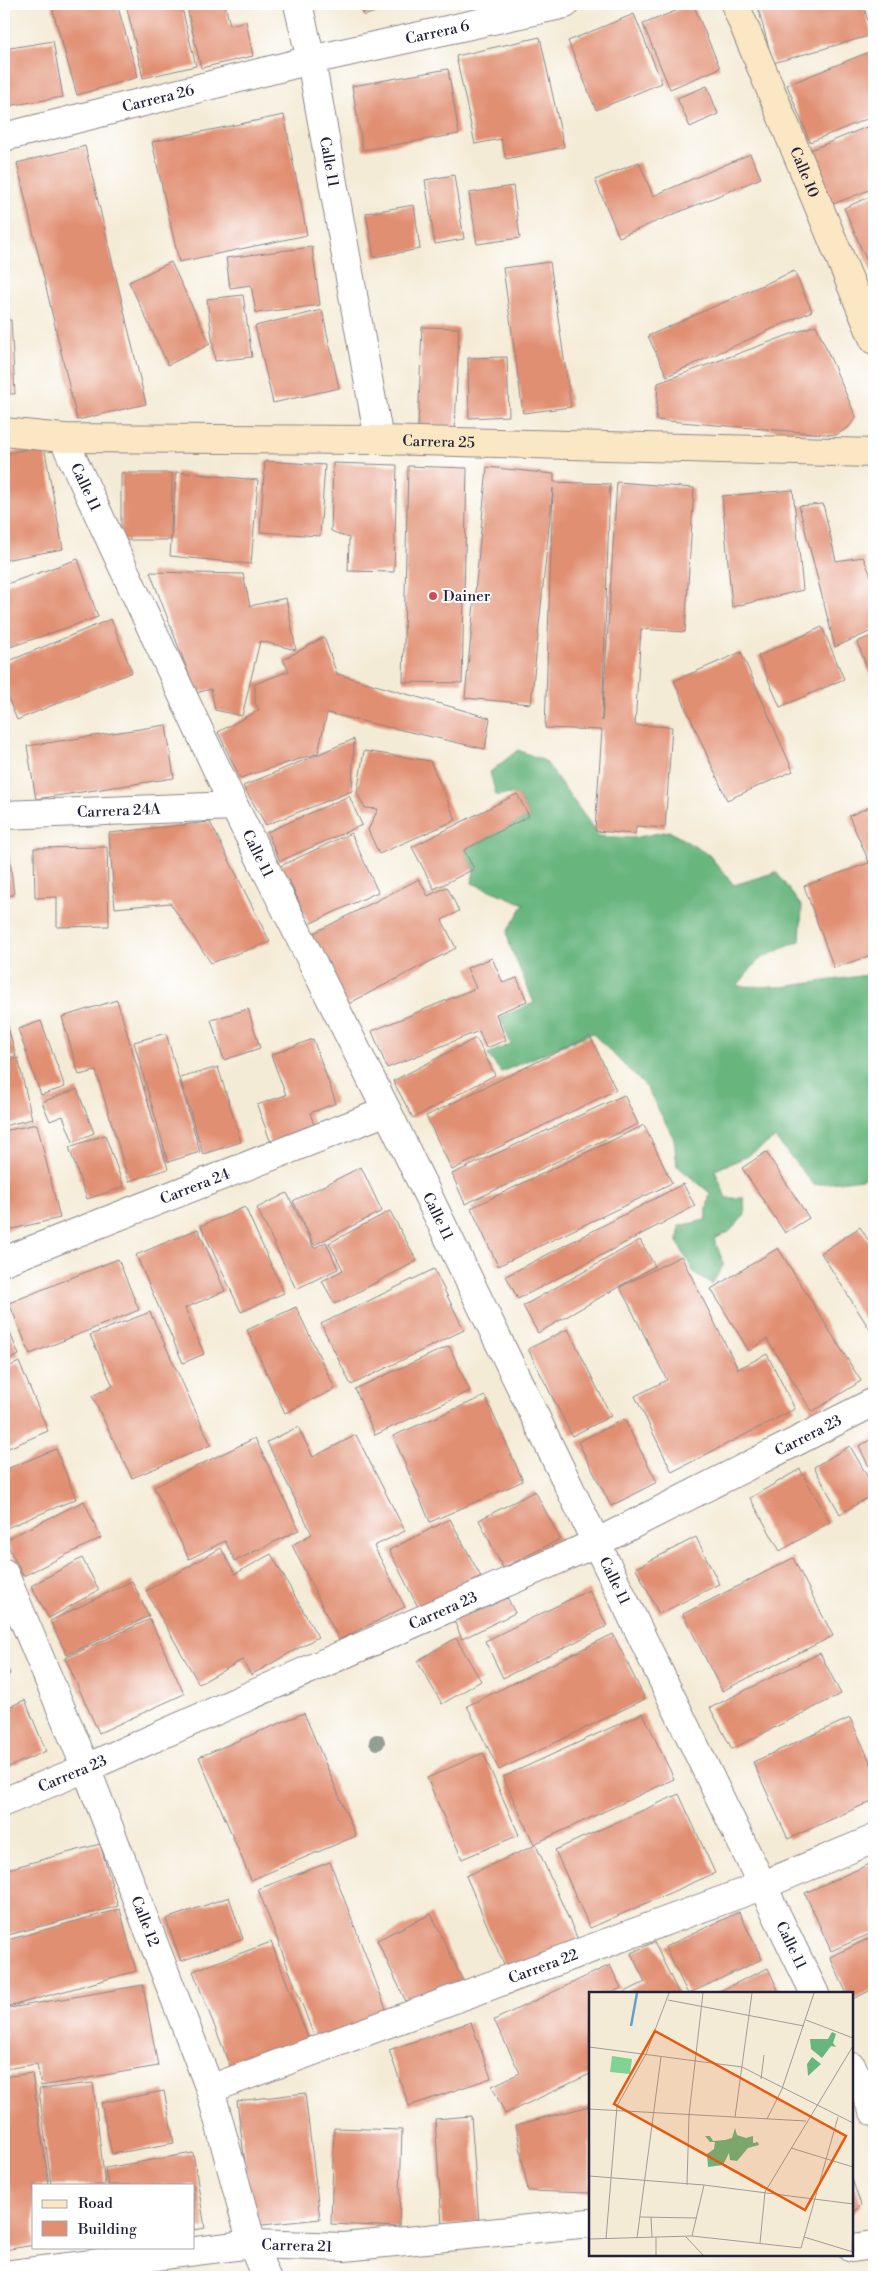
<svg xmlns="http://www.w3.org/2000/svg" width="878" height="2281" font-family="'Libre Bodoni',serif">
<style>
.forest{fill:#68b57e;stroke:#456c5c}
.building{fill:#e18f72}
.lines{fill:none;stroke-linecap:round;stroke-linejoin:round}
.minor-casing{stroke:#8b8688;stroke-width:30}
.tertiary-casing{stroke:#8b8688;stroke-width:30}
.secondary-casing{stroke:#8b8688;stroke-width:30}
.minor{stroke:#fff;stroke-width:28}
.tertiary{stroke:#fff;stroke-width:28}
.secondary{stroke:#fbe7c3;stroke-width:28}
.tree{fill:#939f92}
.poi-dot{fill:#d1495b;stroke:#fff;stroke-width:2}
.labels{text-anchor:middle;stroke-width:4;stroke-linejoin:round;paint-order:stroke}
.street-label{font-size:15px;fill:#22223b;stroke:#fff}
.poi-label{font-size:15px;fill:#22223b;stroke:#fff;text-anchor:start}
.inset-river{fill:none;stroke:#649fd4;stroke-width:2.5}
.inset-road{fill:none;stroke:#a09b98;stroke-width:1}
.view{fill:#e8590c;fill-opacity:0.15;stroke:#e8590c;stroke-width:2.5}
.inset-edge{fill:none;stroke:#22223b;stroke-width:2.5}
</style>
<rect width="100%" height="100%" fill="#fff"/>
<filter id="ink" filterUnits="userSpaceOnUse"><feTurbulence type="fractalNoise" baseFrequency=".02" numOctaves="2"/><feDisplacementMap in="SourceGraphic" scale="10" xChannelSelector="R" yChannelSelector="G"/><feConvolveMatrix kernelMatrix="1 2 1 2 8 2 1 2 1" color-interpolation-filters="sRGB"/></filter>
<filter id="wash" filterUnits="userSpaceOnUse"><feTurbulence type="fractalNoise" baseFrequency=".0096" numOctaves="4" result="noise"/><feDisplacementMap in="SourceGraphic" scale="20" xChannelSelector="R" yChannelSelector="G"/><feGaussianBlur stdDeviation="1.12" result="paint"/><feColorMatrix in="noise" values="0 0 0 0 0 0 0 0 0 0 0 0 0 0 0 0 0 1.4 0 .05"/><feComposite in="paint" operator="in"/></filter>
<g filter="url(#wash)">
<rect width="100%" height="100%" fill="#f4ebd6"/>
<path class="forest" d="M518,750L545,761L599,836L633,838L669,831L709,855L734,885L776,872L802,907L800,941L759,959L737,986L782,987L874,974V1173L862,1179L814,1185L775,1138L746,1157L715,1170L726,1198H744L745,1215L729,1232L714,1239L724,1264L712,1284L694,1273L678,1243L679,1226L705,1220L710,1193L677,1166L674,1139L647,1088L592,1033L501,1072L487,1054L511,1044L500,1017L534,1003L510,946L507,932L524,904L472,883L474,869L464,850L529,816L517,794L496,795L490,772Z"/>
<g id="blocks">
<g class="building">
<path d="M51,4H117L138,77L77,95Z"/>
<path d="M126,4H181L196,66L143,78Z"/>
<path d="M186,4H225L230,25L246,21L253,56L201,68Z"/>
<path d="M360,4H398L364,16Z"/>
<path d="M693,4L720,68L670,89L643,24Z"/>
<path d="M757,4H863L872,35L773,63Z"/>
<path d="M634,14L662,83L596,110L568,41Z"/>
<path d="M540,37L564,147L506,159L501,139L475,144L456,56Z"/>
<path d="M53,41L63,97L8,106L4,80V49Z"/>
<path d="M874,50V116L810,142L787,85Z"/>
<path d="M448,69L459,134L363,150L352,86Z"/>
<path d="M707,86L718,114L690,127L677,98Z"/>
<path d="M284,115L307,235L179,262L152,142Z"/>
<path d="M874,124V188L831,205L808,151Z"/>
<path d="M85,146L146,404L77,420L17,163Z"/>
<path d="M750,154L761,178L619,237L595,180L639,162L653,196Z"/>
<path d="M454,175L464,239L435,244L425,180Z"/>
<path d="M513,186L520,238L477,244L469,193Z"/>
<path d="M874,195V278L844,208Z"/>
<path d="M414,205L420,249L374,257L366,213Z"/>
<path d="M312,247L320,305L256,313L251,285L230,288L226,258Z"/>
<path d="M171,262L210,344L168,365L129,282Z"/>
<path d="M550,262L571,407L523,413L503,268Z"/>
<path d="M794,271L812,311L667,376L648,336Z"/>
<path d="M243,295L252,357L215,361L207,299Z"/>
<path d="M322,310L339,388L273,403L255,326Z"/>
<path d="M4,320H11L15,394H4Z"/>
<path d="M816,325L856,417L849,427L836,435L656,420L658,383Z"/>
<path d="M422,327L459,328L455,430L418,428Z"/>
<path d="M507,357L509,416L469,418L468,358Z"/>
<path d="M44,446L63,549L4,560V454Z"/>
<path d="M265,461L325,465L320,536L260,532Z"/>
<path d="M333,463L397,465L394,572L348,571L349,538L331,531Z"/>
<path d="M408,466L467,468L462,683L403,682Z"/>
<path d="M487,467L554,474V482L610,484L602,721L617,482L694,488L685,632L641,629L635,725L672,727L665,828L636,826L635,834L595,831L602,730L545,728L553,488L531,704L465,698Z"/>
<path d="M176,472L258,480L251,564L170,556Z"/>
<path d="M121,473H172L171,540H121Z"/>
<path d="M793,490L803,590L732,607L722,496Z"/>
<path d="M823,504L836,561L863,557L872,578L874,577V630L835,647L799,506Z"/>
<path d="M78,559L98,617L4,649V585Z"/>
<path d="M150,572L243,574L250,606L286,598L296,650L260,641L242,716L215,710L211,689L196,693Z"/>
<path d="M111,619L132,672L17,720L4,688V663Z"/>
<path d="M822,627L844,679L780,707L758,656Z"/>
<path d="M874,635V673L870,675L857,642Z"/>
<path d="M324,637L337,674L490,718L485,749L327,713L318,753L240,778L218,732L259,710L255,703V684L289,671L283,660Z"/>
<path d="M741,652L793,771L727,800L674,681Z"/>
<path d="M166,725L174,778L36,799L27,746Z"/>
<path d="M354,739L352,791L266,825L243,786Z"/>
<path d="M364,751L430,761L456,820L379,854L368,830L378,809L365,808L357,793Z"/>
<path d="M517,794L529,816L464,850L474,869L434,889L412,847Z"/>
<path d="M349,796L362,825L280,861L267,832Z"/>
<path d="M874,805V859L869,862L849,816Z"/>
<path d="M210,822L270,942L211,963L170,903L115,908L109,833Z"/>
<path d="M351,833L378,892L309,924L289,880L279,885L272,870Z"/>
<path d="M7,834L14,895L4,896V835Z"/>
<path d="M107,847L109,926L57,927V897L35,898L34,848Z"/>
<path d="M874,861V954L834,968L804,886Z"/>
<path d="M419,879L428,896L447,887L459,911L442,920L456,948L346,1005L310,935Z"/>
<path d="M492,958L503,983L517,978L527,1001L496,1014L506,1040L486,1048L479,1031L387,1068L372,1031L476,988L467,968Z"/>
<path d="M117,1000L168,1169L129,1181L96,1071L79,1075L62,1017Z"/>
<path d="M248,1009L260,1048L224,1060L211,1020Z"/>
<path d="M4,1013L16,1056L4,1059Z"/>
<path d="M41,1021L65,1087L41,1095L18,1029Z"/>
<path d="M166,1033L200,1152L168,1162L134,1042Z"/>
<path d="M590,1036L616,1090L452,1170L426,1116Z"/>
<path d="M476,1038L495,1075L413,1118L393,1081Z"/>
<path d="M313,1039L336,1103L310,1113L315,1127L271,1143L257,1105L286,1095L271,1055Z"/>
<path d="M18,1058L32,1119L4,1126V1062Z"/>
<path d="M218,1067L241,1142L203,1154L180,1078Z"/>
<path d="M77,1089L94,1133L73,1142L63,1116L50,1121L42,1102Z"/>
<path d="M624,1095L638,1124L465,1204L452,1174Z"/>
<path d="M37,1124L60,1218L4,1231V1131Z"/>
<path d="M644,1125L672,1183L498,1266L471,1208Z"/>
<path d="M105,1135L124,1187L87,1199L69,1147Z"/>
<path d="M766,1152L809,1218L785,1233L742,1168Z"/>
<path d="M361,1167L382,1211L314,1245L293,1201Z"/>
<path d="M683,1184L695,1206L518,1299L506,1276Z"/>
<path d="M287,1193L314,1248L326,1242L338,1269L296,1289L257,1208Z"/>
<path d="M245,1207L284,1293L241,1312L201,1226Z"/>
<path d="M390,1211L417,1261L335,1304L322,1281L343,1270L329,1243Z"/>
<path d="M860,1227L874,1249V1336L821,1253Z"/>
<path d="M198,1229L225,1291L185,1308L204,1354L183,1363L136,1255Z"/>
<path d="M640,1240L655,1266L538,1333L523,1306Z"/>
<path d="M778,1248L861,1381L812,1412L767,1339L749,1351L711,1289Z"/>
<path d="M681,1256L738,1369L767,1354L795,1409L672,1472L635,1396L667,1380L620,1287Z"/>
<path d="M118,1259L139,1310L30,1354L9,1303Z"/>
<path d="M434,1269L464,1330L351,1385L321,1324Z"/>
<path d="M296,1307L335,1389L285,1413L247,1330Z"/>
<path d="M150,1312L211,1445L132,1478L92,1396L113,1386L90,1335Z"/>
<path d="M4,1318L19,1355L4,1362Z"/>
<path d="M568,1329L611,1416L572,1436L528,1349Z"/>
<path d="M449,1346L470,1391L375,1435L355,1389Z"/>
<path d="M19,1362L48,1431L4,1450V1369Z"/>
<path d="M485,1396L523,1481L430,1522L393,1436Z"/>
<path d="M624,1419L657,1482L611,1506L578,1442Z"/>
<path d="M298,1427L313,1457L356,1435L405,1531L374,1546L405,1607L339,1640L292,1545L312,1534L267,1442Z"/>
<path d="M255,1438L299,1530L235,1561L225,1541L189,1559L154,1487Z"/>
<path d="M874,1438V1477L859,1446Z"/>
<path d="M850,1446L874,1488V1494L840,1514L814,1467Z"/>
<path d="M56,1449L76,1499L4,1529V1470Z"/>
<path d="M800,1469L830,1522L780,1551L750,1498Z"/>
<path d="M535,1491L560,1539L503,1568L479,1520Z"/>
<path d="M84,1501L101,1538L23,1576L5,1540Z"/>
<path d="M450,1519L481,1577L419,1609L389,1550Z"/>
<path d="M696,1537L719,1584L659,1614L636,1568Z"/>
<path d="M221,1548L235,1574L271,1554L318,1637L251,1675L242,1660L199,1684L146,1591Z"/>
<path d="M82,1558L99,1590L49,1618L31,1586Z"/>
<path d="M793,1558L833,1636L722,1691L683,1614Z"/>
<path d="M132,1581L149,1616L67,1655L50,1621Z"/>
<path d="M503,1589L515,1613L462,1639L451,1614Z"/>
<path d="M589,1590L607,1626L503,1678L485,1641Z"/>
<path d="M150,1619L184,1694L99,1733L65,1658Z"/>
<path d="M613,1634L645,1699L499,1770L467,1706Z"/>
<path d="M456,1638L481,1681L442,1704L417,1661Z"/>
<path d="M820,1653L841,1694L732,1749L710,1708Z"/>
<path d="M4,1657L10,1674L4,1676Z"/>
<path d="M25,1700L46,1751L4,1769V1709Z"/>
<path d="M304,1713L356,1836L251,1880L199,1757Z"/>
<path d="M643,1713L674,1779L534,1844L503,1777Z"/>
<path d="M850,1718L874,1770V1800L788,1839L753,1762Z"/>
<path d="M483,1753L519,1835L462,1859L427,1778Z"/>
<path d="M679,1794L715,1873L590,1928L555,1850Z"/>
<path d="M100,1844L118,1906L4,1936V1870Z"/>
<path d="M536,1845L579,1942L507,1972L466,1876Z"/>
<path d="M330,1862L388,2014L316,2041L258,1889Z"/>
<path d="M874,1862V1932L831,1951L805,1893Z"/>
<path d="M229,1897L243,1939L181,1961L166,1919Z"/>
<path d="M120,1909L136,1971L4,2008V1941Z"/>
<path d="M739,1912L762,1959L688,1994L665,1947Z"/>
<path d="M431,1914L464,1983L409,2008L377,1940Z"/>
<path d="M874,1936V1989L852,1999V1994H847L830,1957Z"/>
<path d="M271,1942L309,2040L232,2071L193,1971Z"/>
<path d="M654,1942L679,1994H621L645,1982L631,1953Z"/>
<path d="M610,1965L621,1988L609,1994H590V2074L505,2114L492,2086L520,2073L494,2020Z"/>
<path d="M768,1968L780,1994H713Z"/>
<path d="M143,1985L158,2066L41,2086L37,2064L4,2069V2009Z"/>
<path d="M471,2022L491,2078L409,2106L389,2050Z"/>
<path d="M32,2073L49,2185H34V2245L4,2250V2077Z"/>
<path d="M93,2083L105,2185H51L39,2089Z"/>
<path d="M164,2091L174,2143L112,2154L101,2103Z"/>
<path d="M305,2093L320,2219L253,2226L237,2101Z"/>
<path d="M590,2106V2193L528,2191L516,2125Z"/>
<path d="M471,2116L479,2222L442,2225L435,2119Z"/>
<path d="M334,2128L402,2130L399,2227L331,2224Z"/>
<path d="M193,2153L205,2228L194,2230V2185H108L105,2168Z"/>
<path d="M852,2179L861,2205L852,2214Z"/>
</g>
</g>
</g>
<g filter="url(#ink)">
<use href="#blocks" fill-opacity="0" stroke="#8b8688" stroke-width="1"/>
<g class="lines">
<g class="minor-casing">
<g id="minor">
<path id="s1" d="M298,4L311,60L379,440"/>
<path id="s2" d="M4,137L311,60L565,4"/>
<path id="s3" d="M4,815L234,806"/>
<path id="s4" d="M4,1261L387,1111"/>
<path id="s5" d="M4,1802L86,1768L596,1543L874,1402"/>
<path id="s6" d="M210,2089L761,1886L874,1839"/>
<path id="s7" d="M252,2244L344,2247L590,2223"/>
<path d="M852,2248L874,2245"/>
</g>
</g>
<g class="tertiary-casing">
<g id="tertiary">
<path id="s8" d="M63,438L234,806L387,1111L815,1994"/>
<path id="s9" d="M4,1573L86,1768L210,2089L252,2244L266,2277"/>
<path d="M852,2067L874,2112"/>
<path d="M4,2275L252,2244"/>
</g>
</g>
<g class="secondary-casing">
<g id="secondary">
<path id="s10" d="M735,4L874,340"/>
<path id="s11" d="M4,432L63,438L379,440L874,453"/>
</g>
</g>
<use href="#minor" class="minor"/>
<use href="#tertiary" class="tertiary"/>
<use href="#secondary" class="secondary"/>
</g>
<circle class="tree" cx="377" cy="1742" r="8"/>
</g>
<circle class="poi-dot" cx="433" cy="596" r="5"/>
<g class="labels">
<g class="street-label">
<text dy="5" stroke="none"><textPath href="#s2" startOffset="446">Carrera 6</textPath></text>
<text dy="5" stroke="none"><textPath href="#s2" startOffset="159">Carrera 26</textPath></text>
<text dy="5" stroke="none"><textPath href="#s1" startOffset="161">Calle 11</textPath></text>
<text dy="5" stroke="none"><textPath href="#s10" startOffset="182">Calle 10</textPath></text>
<text dy="5" stroke="none"><textPath href="#s11" startOffset="435">Carrera 25</textPath></text>
<text dy="5" stroke="none"><textPath href="#s8" startOffset="54">Calle 11</textPath></text>
<text dy="5" stroke="none"><textPath href="#s3" startOffset="115">Carrera 24A</textPath></text>
<text dy="5" stroke="none"><textPath href="#s8" startOffset="459">Calle 11</textPath></text>
<text dy="5" stroke="none"><textPath href="#s4" startOffset="205">Carrera 24</textPath></text>
<text dy="5" stroke="none"><textPath href="#s8" startOffset="864">Calle 11</textPath></text>
<text dy="5" stroke="none"><textPath href="#s5" startOffset="884">Carrera 23</textPath></text>
<text dy="5" stroke="none"><textPath href="#s8" startOffset="1269">Calle 11</textPath></text>
<text dy="5" stroke="none"><textPath href="#s5" startOffset="479">Carrera 23</textPath></text>
<text dy="5" stroke="none"><textPath href="#s5" startOffset="74">Carrera 23</textPath></text>
<text dy="5" stroke="none"><textPath href="#s9" startOffset="376">Calle 12</textPath></text>
<text dy="5" stroke="none"><textPath href="#s8" startOffset="1674">Calle 11</textPath></text>
<text dy="5" stroke="none"><textPath href="#s6" startOffset="355">Carrera 22</textPath></text>
<text dy="5" stroke="none"><textPath href="#s7" startOffset="45">Carrera 21</textPath></text>
</g>
<g class="poi-label">
<text x="443" y="601">Dainer</text>
</g>
</g>
<g transform="translate(589 1992)">
<rect width="264" height="264" fill="#f4ebd6"/>
<path d="M23,64L43,67L41,82L21,80Z" fill="#80d395"/>
<path d="M243,40L247,42L244,51L247,55L242,54L233,66L222,57L221,47H239ZM223,65L232,72L219,84L218,72ZM146,136L148,143L157,146L164,144V151L169,150L170,153L159,156L148,169L141,168L140,161L134,173L119,175L118,162L125,157L126,150H121L116,144H121L124,149L136,148L143,146Z" fill="#68b57e"/>
<path class="inset-river" d="M42,34L48,1"/>
<path class="inset-road" d="M79,8L215,34M217,28L264,46M0,55L153,75L264,131M172,87L175,63M0,117L217,129M146,125L163,1M178,127L193,97L225,1M202,156L264,175M0,184L115,193L264,212M98,193L100,123L114,1M176,200L264,54M51,225L108,226M62,225L63,245M103,244L115,193M97,245L114,263M215,245L264,260M48,246L72,65M0,247L103,244L212,256L249,125M17,247L28,114L57,62L80,1M171,251L176,200M263,259L264,223M67,263V245"/>
<path class="view" d="M66,39L257,144L216,218L25,112Z"/>
<rect width="264" height="264" class="inset-edge"/>
</g>
<rect width="878" height="2281" fill="none" stroke="#fff" stroke-width="20"/>
<rect x="32" y="2184" width="162" height="65" fill="#ffffff" stroke="#a7a7b1"/>
<rect x="42" y="2200" width="25" height="8" fill="#fbe7c3" stroke="#a7a7b1"/>
<text x="78" y="2208" font-size="15" fill="#22223b">Road</text>
<rect x="42" y="2221" width="25" height="15" fill="#e18f72" stroke="#a7a7b1"/>
<text x="78" y="2234" font-size="15" fill="#22223b">Building</text>
</svg>
